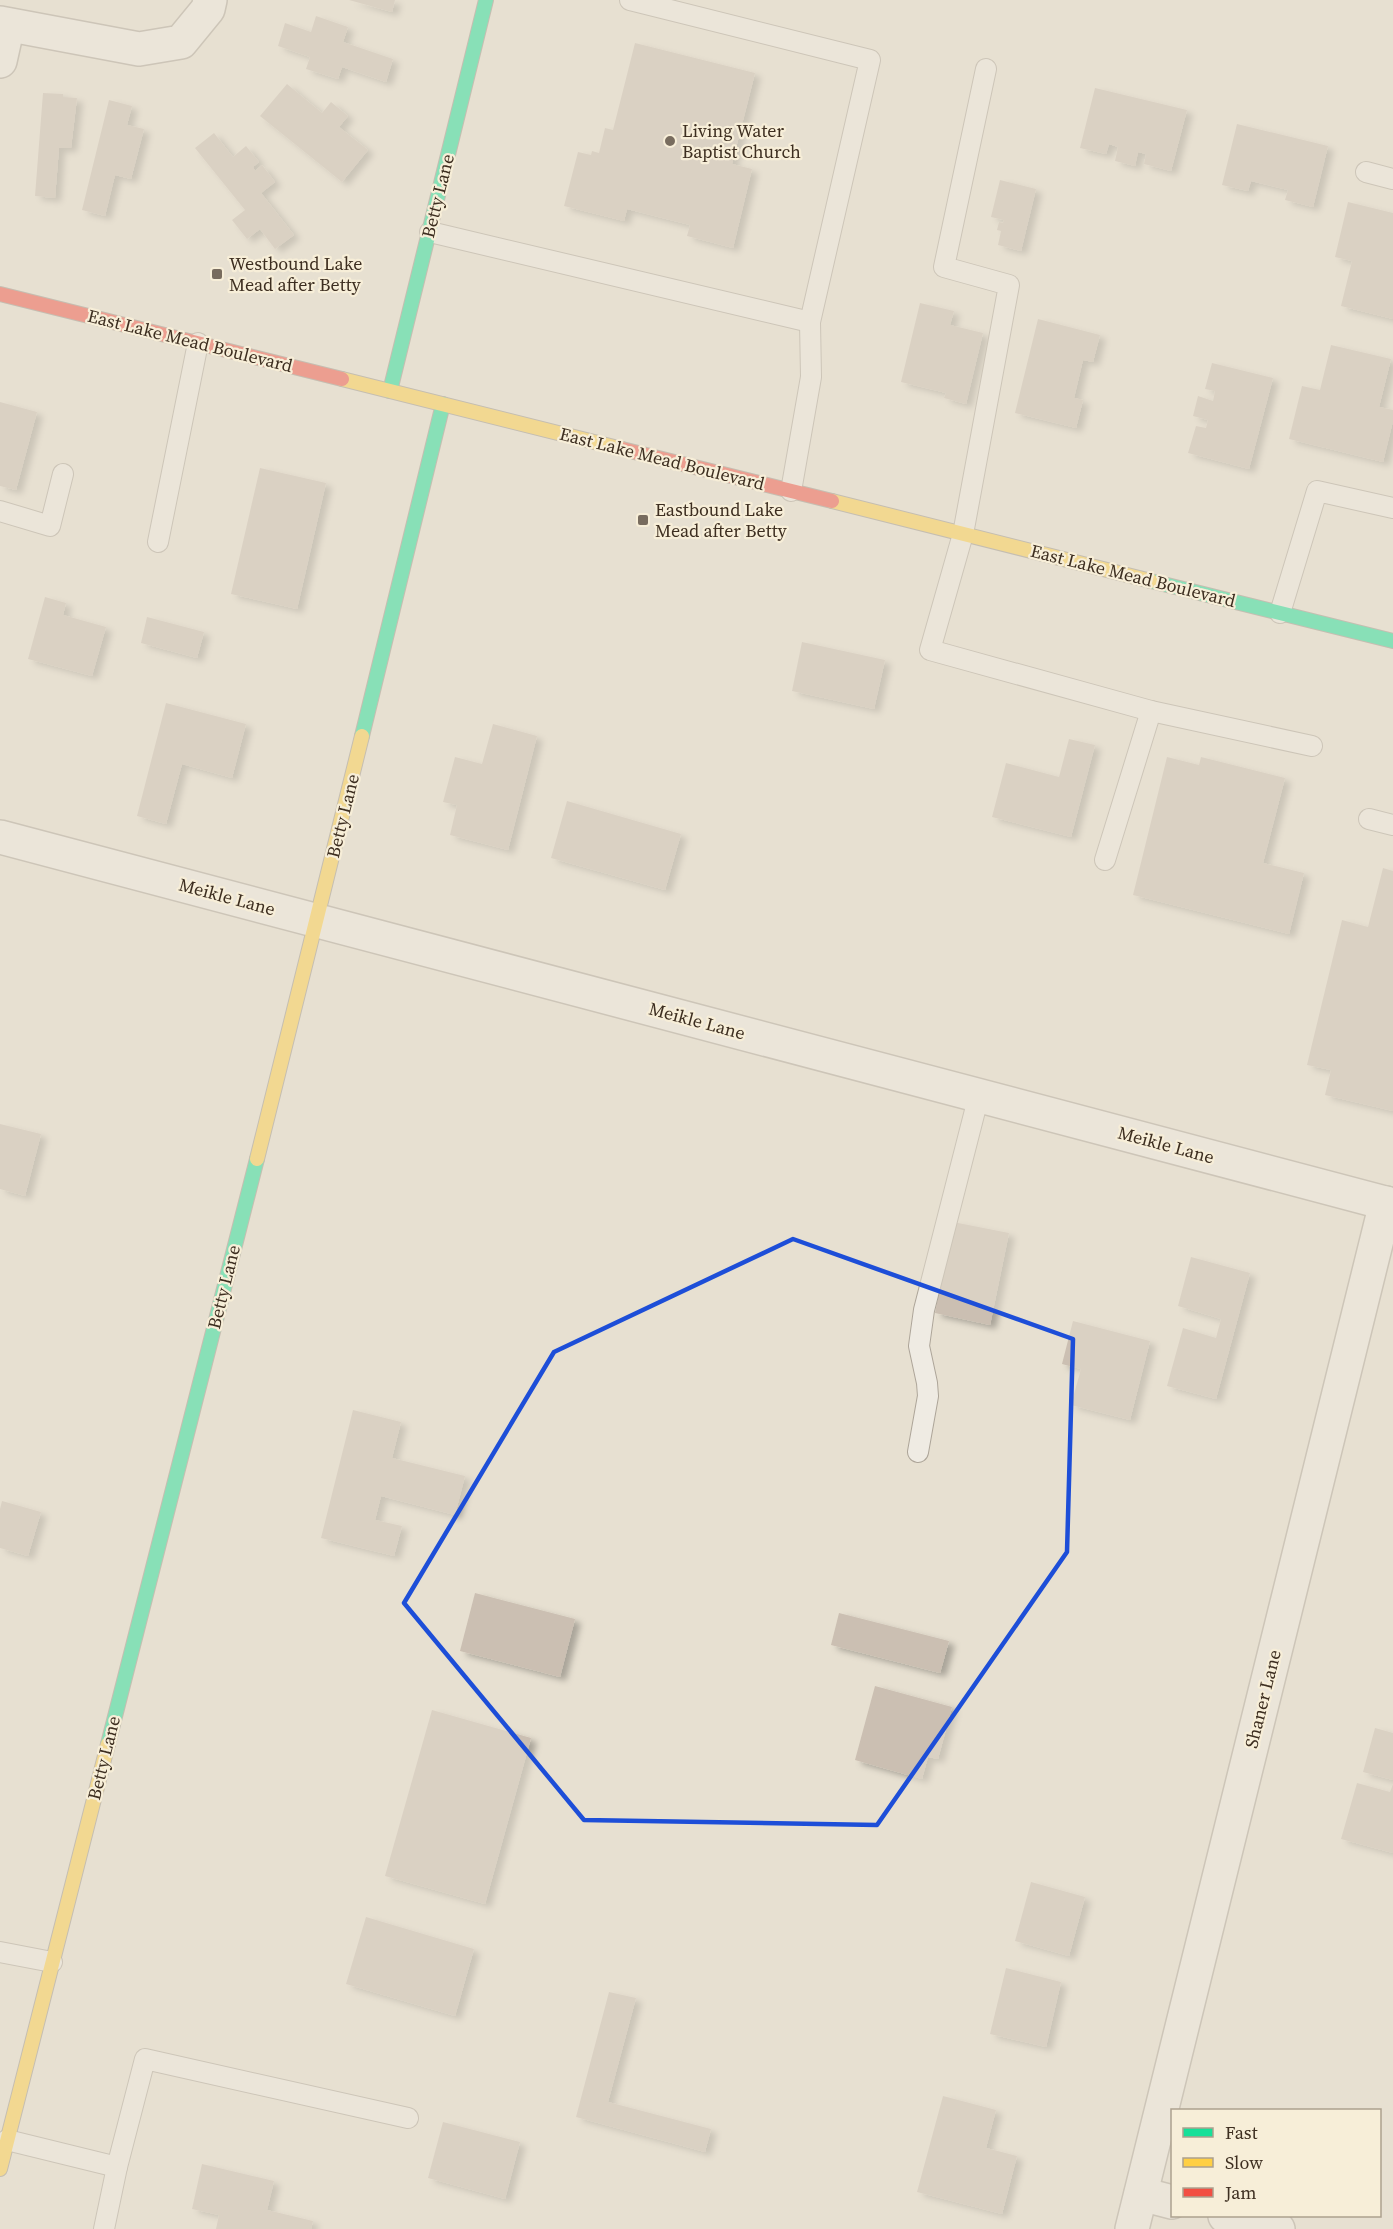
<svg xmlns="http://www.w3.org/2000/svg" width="1393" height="2229" font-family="'Source Serif 4',serif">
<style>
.building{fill:#cbbfb2;filter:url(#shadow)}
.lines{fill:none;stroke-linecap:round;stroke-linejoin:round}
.lane-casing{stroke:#ada599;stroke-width:22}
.street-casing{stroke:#ada599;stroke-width:36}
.fast-casing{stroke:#9c958a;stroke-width:16}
.slow-casing{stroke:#9c958a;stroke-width:16}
.jam-casing{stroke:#9c958a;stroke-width:16}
.lane{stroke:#efebe3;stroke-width:20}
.street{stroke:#efebe3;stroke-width:33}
.fast{stroke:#16e098;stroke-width:14}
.slow{stroke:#ffcf43;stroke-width:14}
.jam{stroke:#f24e42;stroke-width:14}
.marked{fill:none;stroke:#1d4ed8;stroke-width:4.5;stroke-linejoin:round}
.poi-dot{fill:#786c5e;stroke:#f7eed8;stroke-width:2}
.labels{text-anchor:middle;stroke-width:4.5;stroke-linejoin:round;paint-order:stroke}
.poi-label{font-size:18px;fill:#3d2e20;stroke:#f7eed8;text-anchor:start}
.street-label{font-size:18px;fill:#3d2e20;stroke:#f7eed8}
</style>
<defs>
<filter id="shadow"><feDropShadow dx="6" dy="4" stdDeviation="3" flood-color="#0004"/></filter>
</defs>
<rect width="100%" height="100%" fill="#e7e0d1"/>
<g class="building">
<path d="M349,0H395L392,12Z"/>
<path d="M316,16L348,27L343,42L393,59L386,82L342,67L338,79L306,69L310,57L278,46L285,23L311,32Z"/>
<path d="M635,43L755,73L732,164L752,169L733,248L687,236L690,225L627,209L624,221L564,206L578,152L591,155L592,151L599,153L605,128L613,130Z"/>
<path d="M287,84L322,113L331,102L348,116L339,127L368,150L342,182L260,116Z"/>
<path d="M1095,88L1187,110L1171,171L1144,164L1146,154L1138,152L1135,166L1115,161L1118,147L1109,144L1106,154L1080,148Z"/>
<path d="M43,93L63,94V97L77,98L71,148H59L55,198L35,196Z"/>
<path d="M109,100L132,106L127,125L144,129L131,179L115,175L105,216L82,210Z"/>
<path d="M1237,124L1328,146L1313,207L1285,200L1288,190L1251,181L1248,191L1222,185Z"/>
<path d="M214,133L233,157L246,146L259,162L253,167L255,171L262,165L275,182L261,193L294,235L275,249L260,229L247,239L232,220L245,210L195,148Z"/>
<path d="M1000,180L1036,189L1021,251L998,245L1001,231L997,230L999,222L1003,223L1004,220L991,217Z"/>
<path d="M1348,202L1393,213V319L1341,306L1352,261L1335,257Z"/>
<path d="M920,303L954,311L950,325L983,333L966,404L944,398L946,393L901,382Z"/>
<path d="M1038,319L1100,335L1093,362L1083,360L1074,398L1083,400L1076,428L1015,413Z"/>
<path d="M1331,345L1391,359L1379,407L1393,410V421L1383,462L1289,439L1302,386L1320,390Z"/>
<path d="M1212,363L1273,378L1249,469L1188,453L1196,426L1206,428L1208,420L1193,416L1198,396L1213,401L1215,391L1205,389Z"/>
<path d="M0,402L37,412L16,490L0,486Z"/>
<path d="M260,468L326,483L297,609L231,594Z"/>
<path d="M45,597L66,603L63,615L106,627L92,676L28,659Z"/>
<path d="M147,617L204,632L197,658L141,643Z"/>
<path d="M802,642L885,660L874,709L792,691Z"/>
<path d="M166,703L246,724L232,778L182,764L166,824L137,816Z"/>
<path d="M493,724L537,736L508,850L450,835L457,805L443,802L455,757L482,764Z"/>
<path d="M1069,739L1095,745L1071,837L992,817L1006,763L1059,777Z"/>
<path d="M1167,757L1199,765L1201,757L1285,778L1263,863L1304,873L1289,934L1133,895Z"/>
<path d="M567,801L681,834L665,890L551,858Z"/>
<path d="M1383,868L1393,871V1111L1325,1095L1331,1070L1307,1065L1342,920L1368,927Z"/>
<path d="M0,1124L41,1134L25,1196L0,1189Z"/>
<path d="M953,1222L1009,1233L990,1325L935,1313Z"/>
<path d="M1191,1257L1250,1273L1216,1399L1167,1386L1183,1328L1216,1338L1221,1319L1178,1306Z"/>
<path d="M1073,1321L1150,1341L1130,1420L1071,1405L1081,1369L1062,1364Z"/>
<path d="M353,1410L401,1422L392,1458L465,1476L455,1515L381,1496L375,1520L402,1526L394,1556L321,1538Z"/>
<path d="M2,1501L41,1512L28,1556L0,1548V1509Z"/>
<path d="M475,1593L575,1619L560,1677L460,1651Z"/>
<path d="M839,1613L949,1641L940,1673L831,1645Z"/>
<path d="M875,1686L952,1707L938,1759L928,1757L922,1779L855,1760Z"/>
<path d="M432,1710L531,1738L485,1904L385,1876Z"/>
<path d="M1375,1728L1393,1733V1780L1363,1772Z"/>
<path d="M1357,1783L1390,1792L1393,1784V1853L1341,1839Z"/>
<path d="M1031,1882L1085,1897L1069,1956L1015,1941Z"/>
<path d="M366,1917L474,1949L455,2016L346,1984Z"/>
<path d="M1006,1968L1061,1982L1046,2047L990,2034Z"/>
<path d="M609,1992L636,1998L608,2102L711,2129L705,2152L576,2117Z"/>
<path d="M943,2096L996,2110L986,2148L1017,2156L1002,2214L917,2192Z"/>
<path d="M443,2122L520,2142L505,2199L428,2178Z"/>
<path d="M202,2164L274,2181L267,2210L313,2221L311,2229H216L219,2215L192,2209Z"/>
</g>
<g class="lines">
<g class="lane-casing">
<g id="lane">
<path d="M630,0L870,60L810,322L811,377L791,491"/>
<path d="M986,69L944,267L1009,285L963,534L930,650L1151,711L1312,746"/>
<path d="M1366,172L1393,179"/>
<path d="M430,232L810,322"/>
<path d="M0,511L50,526L63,474"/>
<path d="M158,542L198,343"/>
<path d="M1280,613L1317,491L1393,508"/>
<path d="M1369,819L1393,825"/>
<path d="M1105,860L1151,711"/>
<path d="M918,1452L928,1396L927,1383L919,1346L924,1310L979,1095"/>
<path d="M0,1952L52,1962"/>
<path d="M7,2140L117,2167L145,2059L408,2118"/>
<path d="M104,2229L117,2167"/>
</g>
</g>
<g class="street-casing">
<g id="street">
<path d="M0,23L139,49L181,42L208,9L210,0"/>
<path d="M0,61L8,25"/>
<path d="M0,837L1393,1205"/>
<path d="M1141,2194L1172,2202"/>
<path d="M1225,2216L1278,2229"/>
<path d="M1132,2229L1386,1203"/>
</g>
</g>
<g class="fast-casing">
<g id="fast">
<path d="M390,391L486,0"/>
<path d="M1151,581L1393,641"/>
<path d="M362,736L443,404"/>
<path d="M108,1744L257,1159"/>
</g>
</g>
<g class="slow-casing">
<g id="slow">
<path d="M342,379L622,449"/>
<path d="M832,501L1151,581"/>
<path d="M257,1159L362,736"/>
<path d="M0,2169L108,1744"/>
</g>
</g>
<g class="jam-casing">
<g id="jam">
<path d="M0,294L342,379"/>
<path d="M622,449L832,501"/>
</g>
</g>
<use href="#lane" class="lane"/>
<use href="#street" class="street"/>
<use href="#fast" class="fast"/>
<use href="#slow" class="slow"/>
<use href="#jam" class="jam"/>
</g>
<path d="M0 0H1393V2229H0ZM793,1239L1073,1339L1067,1552L877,1825L584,1820L404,1603L554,1352Z" fill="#e7e0d1" fill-opacity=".55" fill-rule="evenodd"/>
<path class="marked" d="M793,1239L1073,1339L1067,1552L877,1825L584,1820L404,1603L554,1352Z"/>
<g class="poi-dot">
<circle cx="670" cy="141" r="6"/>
<rect x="211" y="268" width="12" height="12" rx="3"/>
<rect x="637" y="514" width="12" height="12" rx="3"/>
</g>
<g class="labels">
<g class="poi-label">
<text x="682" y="137">Living Water<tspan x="682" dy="21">Baptist Church</tspan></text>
<text x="229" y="270">Westbound Lake<tspan x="229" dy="21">Mead after Betty</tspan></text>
<text x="655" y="516">Eastbound Lake<tspan x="655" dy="21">Mead after Betty</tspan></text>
</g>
<g class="street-label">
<text transform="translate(438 196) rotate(-76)" y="6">Betty Lane</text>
<text transform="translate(190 341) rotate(14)" y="6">East Lake Mead Boulevard</text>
<text transform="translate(662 459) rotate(14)" y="6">East Lake Mead Boulevard</text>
<text transform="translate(1133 576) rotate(14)" y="6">East Lake Mead Boulevard</text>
<text transform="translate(343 816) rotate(-76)" y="6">Betty Lane</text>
<text transform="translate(227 897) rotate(15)" y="6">Meikle Lane</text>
<text transform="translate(697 1021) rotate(15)" y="6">Meikle Lane</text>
<text transform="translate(1166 1145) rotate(15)" y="6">Meikle Lane</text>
<text transform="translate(224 1287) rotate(-76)" y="6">Betty Lane</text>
<text transform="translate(1263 1699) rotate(-76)" y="6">Shaner Lane</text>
<text transform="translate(104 1758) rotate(-76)" y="6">Betty Lane</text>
</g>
</g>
<rect x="1171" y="2109" width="210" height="108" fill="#f7eed8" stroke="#ada18e" stroke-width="1.5"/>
<rect x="1183" y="2128" width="30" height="9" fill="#16e098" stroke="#ada18e" stroke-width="1.5"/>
<text x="1225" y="2139" font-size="18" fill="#3d2e20">Fast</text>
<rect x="1183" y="2158" width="30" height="9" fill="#ffcf43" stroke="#ada18e" stroke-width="1.5"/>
<text x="1225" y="2169" font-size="18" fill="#3d2e20">Slow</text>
<rect x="1183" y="2188" width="30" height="9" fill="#f24e42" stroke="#ada18e" stroke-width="1.5"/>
<text x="1225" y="2199" font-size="18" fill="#3d2e20">Jam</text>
</svg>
